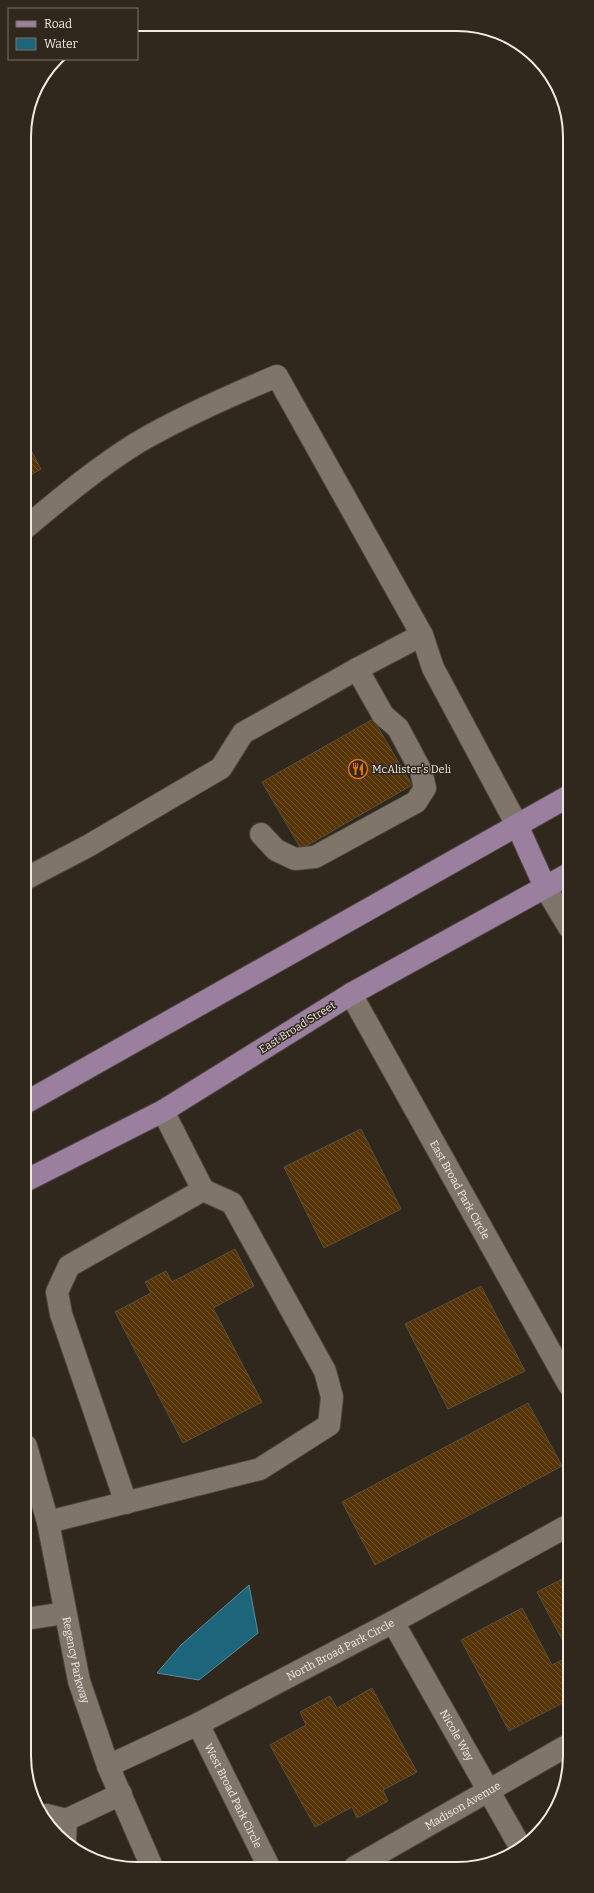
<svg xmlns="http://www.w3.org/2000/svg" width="594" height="1893" font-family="Bitter,serif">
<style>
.water{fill:#1c657a;stroke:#5c8d9a}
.building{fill:url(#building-back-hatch);stroke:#594f44}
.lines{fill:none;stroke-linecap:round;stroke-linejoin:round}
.minor-casing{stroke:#4c443c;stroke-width:24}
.major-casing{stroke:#4c443c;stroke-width:24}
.minor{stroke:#7f7569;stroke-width:22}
.major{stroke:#9a7f9e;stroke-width:22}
.labels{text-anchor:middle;stroke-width:3;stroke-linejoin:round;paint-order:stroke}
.poi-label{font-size:11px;fill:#f0eae3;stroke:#30271d;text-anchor:start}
.street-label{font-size:11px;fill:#f0eae3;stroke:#30271d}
.rim{fill:none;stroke:#f0eae3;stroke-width:2}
</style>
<defs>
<pattern id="building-back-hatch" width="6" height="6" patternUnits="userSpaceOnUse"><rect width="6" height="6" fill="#563403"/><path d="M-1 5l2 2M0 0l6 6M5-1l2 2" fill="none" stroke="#6f5228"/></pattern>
</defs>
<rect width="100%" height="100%" fill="#30271d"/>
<path class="water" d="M249,1585L258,1633L199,1680L157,1673L181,1645Z"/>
<g class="building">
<path d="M25,439L41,469L25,478Z"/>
<path d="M373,719L412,785L301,849L262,782Z"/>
<path d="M361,1129L401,1209L324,1248L284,1167Z"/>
<path d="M235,1249L254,1286L213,1308L262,1402L183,1443L115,1312L151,1293L145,1282L166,1271L172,1282Z"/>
<path d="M481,1286L525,1371L448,1409L405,1324Z"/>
<path d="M528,1403L562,1466L375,1565L342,1502Z"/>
<path d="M570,1575V1643L565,1645L537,1592Z"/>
<path d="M522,1608L552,1665L570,1656V1699L509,1731L461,1640Z"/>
<path d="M372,1688L417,1772L383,1790L388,1801L357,1818L352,1807L315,1827L270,1745L306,1725L300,1712L330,1696L337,1708Z"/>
</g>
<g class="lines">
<g class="minor-casing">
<g id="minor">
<path d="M25,528C60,499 98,467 137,443C181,417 229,396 277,376L422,635L433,668L517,825"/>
<path d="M261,834L276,850L295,859L315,857L416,802L425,788L421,771L398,728L383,715L357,669"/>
<path d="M25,879L88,846L221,768L243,733L357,669L422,635"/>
<path d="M545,887L569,927"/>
<path id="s1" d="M351,994L569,1385"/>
<path id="s2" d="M26,1446L48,1522L79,1681L108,1766L152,1867"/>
<path d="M126,1503L61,1314L57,1292L69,1266L203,1190L163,1111"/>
<path d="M48,1522L260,1469L329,1425L332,1397L325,1371L232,1203L203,1190"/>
<path d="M26,1619L65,1613"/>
<path id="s3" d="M393,1622L521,1848"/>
<path id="s4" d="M198,1724L269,1867"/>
<path id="s5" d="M108,1766L198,1724L393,1622L569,1525"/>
<path d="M46,1815L66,1820"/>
<path d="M65,1840L66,1820L121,1794"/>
<path id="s6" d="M355,1867L570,1744"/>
</g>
</g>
<g class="major-casing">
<g id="major">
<path d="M517,825L545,887"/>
<path d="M25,1103L569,796"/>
<path d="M25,1181L163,1111L351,994L569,874"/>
</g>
</g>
<use href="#minor" class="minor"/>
<use href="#major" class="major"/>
</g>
<defs>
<g id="restaurant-ring" transform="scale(1)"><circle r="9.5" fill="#30271d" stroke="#e8710a" stroke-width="1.5"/><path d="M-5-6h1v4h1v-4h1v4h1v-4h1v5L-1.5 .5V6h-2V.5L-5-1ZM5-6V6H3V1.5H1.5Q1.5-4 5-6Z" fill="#e8710a"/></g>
</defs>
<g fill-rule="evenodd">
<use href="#restaurant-ring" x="358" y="769"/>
</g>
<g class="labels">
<g class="poi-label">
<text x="372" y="773">McAlister's Deli</text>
</g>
<g class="street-label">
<text transform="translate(297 1027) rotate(-32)" y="4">East Broad Street</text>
<text dy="4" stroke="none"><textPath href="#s1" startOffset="224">East Broad Park Circle</textPath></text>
<text dy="4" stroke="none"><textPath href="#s5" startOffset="260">North Broad Park Circle</textPath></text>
<text dy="4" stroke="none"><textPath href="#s2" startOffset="220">Regency Parkway</textPath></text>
<text dy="4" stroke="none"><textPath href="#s3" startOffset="130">Nicole Way</textPath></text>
<text dy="4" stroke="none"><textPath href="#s4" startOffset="80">West Broad Park Circle</textPath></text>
<text dy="4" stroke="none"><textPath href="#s6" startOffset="124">Madison Avenue</textPath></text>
</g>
</g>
<path d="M0 0H594V1893H0ZM137 31H457A106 106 0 0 1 563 137V1756A106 106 0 0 1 457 1862H137A106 106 0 0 1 31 1756V137A106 106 0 0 1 137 31Z" fill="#30271d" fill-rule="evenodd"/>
<path class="rim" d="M137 31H457A106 106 0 0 1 563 137V1756A106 106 0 0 1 457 1862H137A106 106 0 0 1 31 1756V137A106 106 0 0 1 137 31Z"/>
<rect x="8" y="8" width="130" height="52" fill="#30271d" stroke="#7d756c"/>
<rect x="16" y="21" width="20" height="6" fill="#9a7f9e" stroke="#7d756c"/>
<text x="44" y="28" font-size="12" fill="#f0eae3">Road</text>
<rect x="16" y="38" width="20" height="12" fill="#1c657a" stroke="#7d756c"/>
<text x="44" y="48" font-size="12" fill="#f0eae3">Water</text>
</svg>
